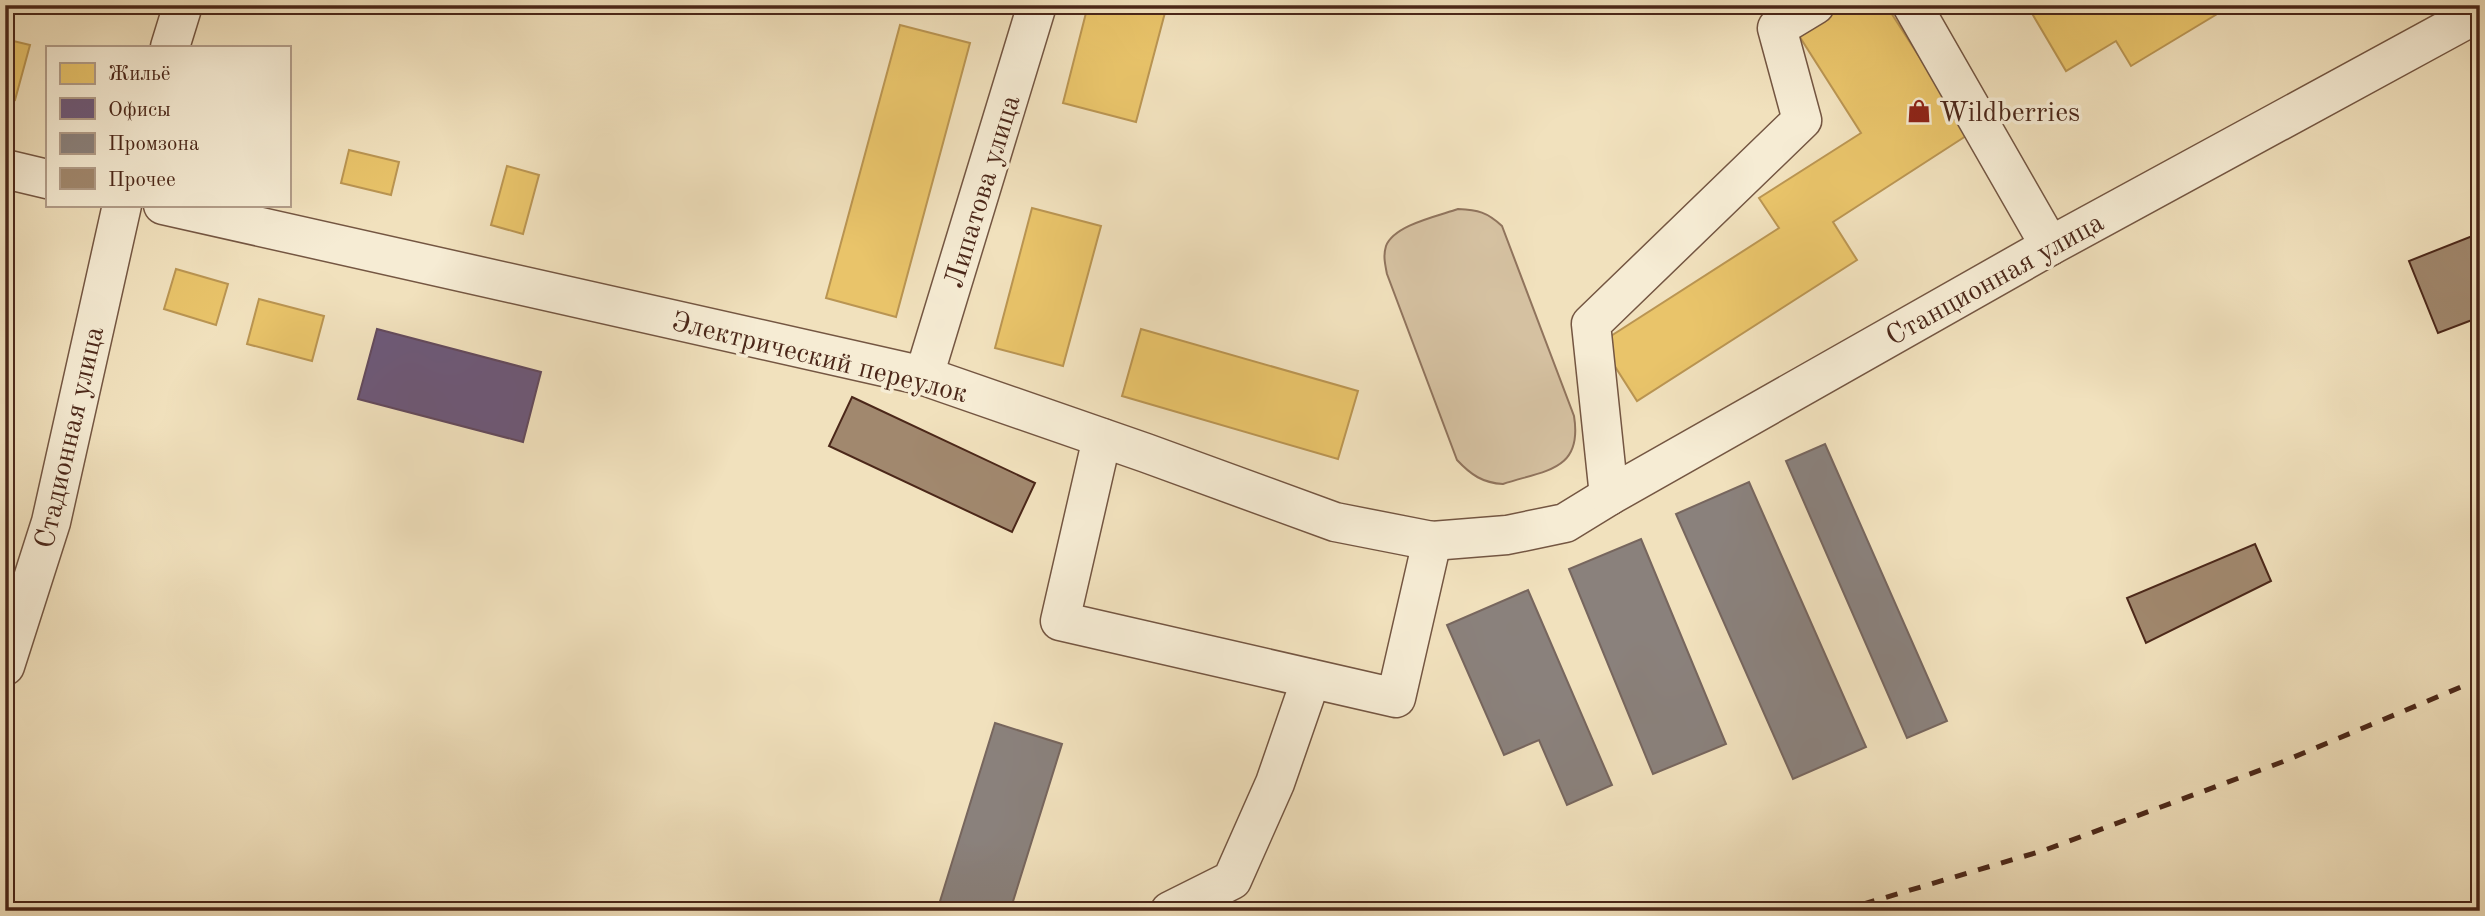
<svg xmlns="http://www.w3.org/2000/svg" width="2485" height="916" font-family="'Old Standard TT',serif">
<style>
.green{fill:#d5c1a1;stroke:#90745d;stroke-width:2}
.homes{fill:#e9c46a;stroke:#ba9552;stroke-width:2}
.offices{fill:#6d597a;stroke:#634a5d;stroke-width:2}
.industry{fill:#8a817c;stroke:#77665e;stroke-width:2}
.building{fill:#a1886e;stroke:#4b2719;stroke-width:2}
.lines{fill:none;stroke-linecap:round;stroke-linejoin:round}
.minor-casing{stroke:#745642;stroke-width:41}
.minor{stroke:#f6ecd4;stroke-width:38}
.rail{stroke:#4b2719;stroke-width:5;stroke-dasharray:12 12;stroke-linecap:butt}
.labels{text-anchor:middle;stroke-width:7;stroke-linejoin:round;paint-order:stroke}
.poi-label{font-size:28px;fill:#4b2719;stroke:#f6ecd4;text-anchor:start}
.street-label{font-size:28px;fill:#4b2719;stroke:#f6ecd4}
</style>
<rect width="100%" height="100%" fill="#f1e1bd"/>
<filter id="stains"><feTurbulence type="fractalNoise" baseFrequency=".00286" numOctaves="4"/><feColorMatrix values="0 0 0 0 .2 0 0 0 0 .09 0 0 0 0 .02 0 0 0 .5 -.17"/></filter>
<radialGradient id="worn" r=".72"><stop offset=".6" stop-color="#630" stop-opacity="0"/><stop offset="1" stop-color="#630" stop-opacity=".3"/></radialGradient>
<path class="green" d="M1458,209C1478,210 1487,212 1502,226L1574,416C1583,471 1545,470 1503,484C1483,483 1471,475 1457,460L1387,274C1385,264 1383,256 1386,246C1394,225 1438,216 1458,209Z"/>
<g class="homes">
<path d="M1088,5H1167L1136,122L1063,103Z"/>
<path d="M1837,5H1886L1969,134L1833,222L1857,260L1637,401L1600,343L1779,228L1759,198L1861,133L1796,31Z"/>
<path d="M2027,5H2232L2131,66L2116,41L2066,71Z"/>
<path d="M900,25L970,43L896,317L826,298Z"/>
<path d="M5,39L30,45L15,100L5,97Z"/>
<path d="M349,150L399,162L391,195L341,183Z"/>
<path d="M507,166L539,175L523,234L491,225Z"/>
<path d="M1032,208L1101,226L1063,366L995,348Z"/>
<path d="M176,269L228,284L216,325L164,309Z"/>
<path d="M259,299L324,316L312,361L247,344Z"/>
<path d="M1141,329L1358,391L1338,459L1122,396Z"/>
</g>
<path class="offices" d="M377,329L541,372L523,442L358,399Z"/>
<g class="industry">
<path d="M1825,444L1947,721L1907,738L1786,461Z"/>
<path d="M1749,482L1866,747L1793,779L1676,514Z"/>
<path d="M1641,539L1726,744L1653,774L1569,569Z"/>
<path d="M1528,590L1612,785L1567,805L1539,740L1504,755L1447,625Z"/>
<path d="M995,723L1062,744L1010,911H937Z"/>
</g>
<g class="building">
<path d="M2480,233V317L2438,333L2409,261Z"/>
<path d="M852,397L1035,483L1012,532L829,446Z"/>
<path d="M2255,544L2271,581L2146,643L2127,598Z"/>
</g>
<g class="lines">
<g class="minor-casing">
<g id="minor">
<path d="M1912,5L2050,246"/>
<path d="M170,47L183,5"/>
<path d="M5,169L47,179"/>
<path d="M163,205L924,376L1146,453L1335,522L1432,541L1507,535L1565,523L1609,496L2050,246L2480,12"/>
<path d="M924,376L1037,5"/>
<path d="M1102,438L1060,621L1396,698L1432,541"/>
<path d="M1609,496L1591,324L1802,120L1777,28L1815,5"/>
<path d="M5,666L51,522L122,205"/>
<path d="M1170,911L1232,880L1275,783L1311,679"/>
</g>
</g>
<use href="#minor" class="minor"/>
<path class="rail" d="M1840,911L2045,850L2282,762L2480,679"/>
</g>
<defs>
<g id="shop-bare" transform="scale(1.89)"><path d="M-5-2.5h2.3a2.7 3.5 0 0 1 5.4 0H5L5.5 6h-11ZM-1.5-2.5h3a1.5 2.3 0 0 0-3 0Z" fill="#8f2418" stroke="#f6ecd4" stroke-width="2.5" paint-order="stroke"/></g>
</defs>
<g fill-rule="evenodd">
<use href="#shop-bare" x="1919" y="111"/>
</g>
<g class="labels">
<g class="poi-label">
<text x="1939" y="121">Wildberries</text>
</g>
<g class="street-label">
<text transform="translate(981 191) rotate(-73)" y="10">Липатова улица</text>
<text transform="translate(1994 278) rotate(-29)" y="10">Станционная улица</text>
<text transform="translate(820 356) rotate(14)" y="10">Электрический переулок</text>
<text transform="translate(68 437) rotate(-77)" y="10">Стадионная улица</text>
</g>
</g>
<rect width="2485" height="916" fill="none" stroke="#f1e1bd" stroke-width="28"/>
<rect x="7" y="7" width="2471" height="902" fill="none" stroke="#4b2719" stroke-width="3.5"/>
<rect x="14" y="14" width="2457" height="888" fill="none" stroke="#4b2719" stroke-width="2"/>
<rect x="46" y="46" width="245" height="161" fill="#f6ecd4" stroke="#b29d89" stroke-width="2"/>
<rect x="60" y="63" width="35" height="21" fill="#e9c46a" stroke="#b29d89" stroke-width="2"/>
<text x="108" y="80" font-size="21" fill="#4b2719">Жильё</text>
<rect x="60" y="98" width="35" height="21" fill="#6d597a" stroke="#b29d89" stroke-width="2"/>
<text x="108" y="116" font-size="21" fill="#4b2719">Офисы</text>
<rect x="60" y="133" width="35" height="21" fill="#8a817c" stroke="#b29d89" stroke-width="2"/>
<text x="108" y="150" font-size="21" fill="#4b2719">Промзона</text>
<rect x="60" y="168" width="35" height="21" fill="#a1886e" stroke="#b29d89" stroke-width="2"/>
<text x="108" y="186" font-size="21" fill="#4b2719">Прочее</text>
<rect width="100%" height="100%" filter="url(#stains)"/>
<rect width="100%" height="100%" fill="url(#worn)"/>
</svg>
